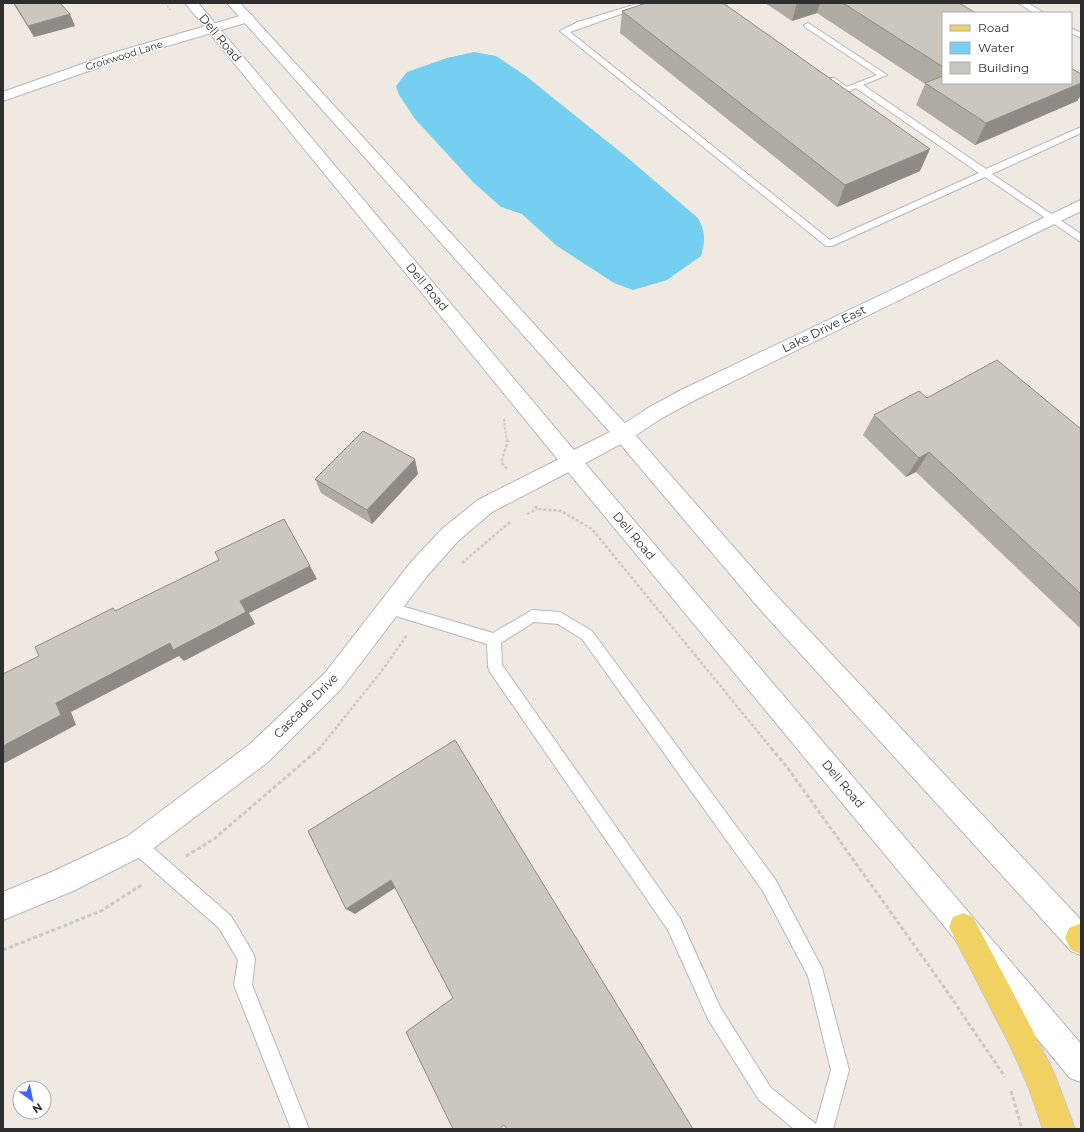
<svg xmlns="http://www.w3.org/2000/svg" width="1084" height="1132" font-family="Montserrat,sans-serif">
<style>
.water{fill:#75cff0}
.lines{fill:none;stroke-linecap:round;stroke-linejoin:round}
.service-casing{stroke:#b4b7c1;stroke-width:2}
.minor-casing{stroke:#b4b7c1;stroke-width:2}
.tertiary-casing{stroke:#b4b7c1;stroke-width:2}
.secondary-casing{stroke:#b4b7c1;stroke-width:2}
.primary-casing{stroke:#c9c9c9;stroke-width:2}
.path-far3{stroke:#c9c9c9;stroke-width:1.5;stroke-dasharray:2 1.5;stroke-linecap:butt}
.path-far2{stroke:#c9c9c9;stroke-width:2;stroke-dasharray:2.5 1.5;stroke-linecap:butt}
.path-far1{stroke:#c9c9c9;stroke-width:2.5;stroke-dasharray:3 2;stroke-linecap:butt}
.path{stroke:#c9c9c9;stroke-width:3;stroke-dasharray:4 2.5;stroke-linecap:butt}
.service{fill:#fff;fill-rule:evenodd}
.minor{fill:#fff;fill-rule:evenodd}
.tertiary{fill:#fff;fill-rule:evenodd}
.secondary{fill:#fff;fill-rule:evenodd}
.primary{fill:#f2d163;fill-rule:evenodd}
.wall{fill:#afaba4}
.shaded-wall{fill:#8e8b86}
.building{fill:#cbc7bf;stroke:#8e8b86}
.labels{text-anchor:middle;stroke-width:3;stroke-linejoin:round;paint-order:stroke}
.far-street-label{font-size:10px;fill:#2e2e2e;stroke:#fff}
.street-label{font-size:12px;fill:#2e2e2e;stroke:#fff}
</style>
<rect width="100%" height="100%" fill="#efe9e1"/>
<path class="water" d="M474,52L496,56L526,76L629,159L698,218C706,232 705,242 701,256L667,280L633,290L614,283L557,246L522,214L501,207L473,182L415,119L399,95L396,86L407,72L447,58Z"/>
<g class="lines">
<g class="service-casing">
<g id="service">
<path d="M640,3H652L570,32L830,240L979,173L856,88L846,93L828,82L827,80L828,78H834L847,87L877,75L805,27L804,25L808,23L887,75L863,85L986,169L1081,127V133L992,174L1081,234V242L985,177L832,246H826L560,31L578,22Z"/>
<path d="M1018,3H1028L1044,13H1034Z"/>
<path d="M1071,28L1081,33V38L1071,33Z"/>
<path d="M388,602L493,633L532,610L560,612L592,631L775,879L822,968L849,1070L833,1129H794L759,1100L708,1019L668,930L490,672L488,667L487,644L383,612L381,608L383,604ZM534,622L558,624L582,639L763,891L808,976L831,1070L816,1124L771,1088L720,1007L680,918L502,665L501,643Z"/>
<path d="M137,837L143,839L231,916L253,953L255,959L252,985L309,1129H291L234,985L238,960L219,928L131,851L129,845L131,839Z"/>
</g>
</g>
<g class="minor-casing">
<g id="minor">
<path d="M247,14L252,15L254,18L252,21L123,59L3,101V92L113,53Z"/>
<path d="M571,453L578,455L581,461L578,467L492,512L458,541L427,576L341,689L268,762L146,854L73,891L3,920V892L54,871L128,836L250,744L325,673L411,562L442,529L478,500Z"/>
</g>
</g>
<g class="tertiary-casing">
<path id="tertiary" d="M1081,200V211L695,400L662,418L630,439L578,467L571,469L564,467L561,461L564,455L616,429L648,408L681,390Z"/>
</g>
<g class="secondary-casing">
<g id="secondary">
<path d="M185,3H198L578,455L1081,1044V1082L1070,1078L564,467Z"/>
<path d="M227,3H240L630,429L774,593L1081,920V955L1071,951L758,607L616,439Z"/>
</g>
</g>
<g class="primary-casing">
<g id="primary">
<path d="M963,913L973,917L1031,1027L1054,1073L1075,1129H1043L1029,1088L1011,1047L949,927L953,917Z"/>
<path d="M1079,924L1081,925V954L1071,950L1065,938L1069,928Z"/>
</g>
</g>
<path class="path-far3" d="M165,3L171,11"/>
<path class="path-far2" d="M504,419L507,442"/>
<g class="path-far1">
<path d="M507,469L501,462L508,441"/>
<path d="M535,506L537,509L561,511L592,529L772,749"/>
<path d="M527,514L537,509"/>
<path d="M462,563L510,522"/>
<path d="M319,749L381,672L407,635"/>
</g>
<g class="path">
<path d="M771,748L787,767L942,984L1005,1077"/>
<path d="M186,856L214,839L320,748"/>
<path d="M3,950L101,911L143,884"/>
<path d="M1011,1091L1022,1129"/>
</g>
<use href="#service" class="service"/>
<use href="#minor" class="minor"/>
<use href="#tertiary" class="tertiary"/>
<use href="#secondary" class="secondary"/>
<use href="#primary" class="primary"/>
</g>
<g class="wall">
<path d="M13,3H60L75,26L34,37Z"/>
<path d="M765,3H959L943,13V83L1081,74V95L1077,101L975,145L916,105L925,84L817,13L792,21Z"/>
<path d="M622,11L920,171L837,207L620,33Z"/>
<path d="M927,398L1081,429V629L916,472L906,477L863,435L874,415Z"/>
<path d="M418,474L372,524L321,493L315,479Z"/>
</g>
<g class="shaded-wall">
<path d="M797,3H820L817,13L792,21Z"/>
<path d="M70,14L75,26L34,37L28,26Z"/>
<path d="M1081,83V95L1077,101L975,145L986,123Z"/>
<path d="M930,149L920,171L837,207L845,185Z"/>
<path d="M929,452L916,472L906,477L919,458Z"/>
<path d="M415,459L418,474L372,524L367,510Z"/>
<path d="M310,566L317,579L249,613L255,624L184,661L179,656L71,712L76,725L3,764V746L56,703L240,601Z"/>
<path d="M391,880L398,886L355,914L346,909Z"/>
</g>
<g class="building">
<path d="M14,3H60L70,14L28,26Z"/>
<path d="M646,3H723L930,149L845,185L622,11Z"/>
<path d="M843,3H959L976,13H943V67Z"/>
<path d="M1071,68L1081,74V83L986,123L925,83L943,76V83H1071Z"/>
<path d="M997,360L1081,429V594L929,452L919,458L874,415L919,391L927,398Z"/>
<path d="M363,431L415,459L367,510L315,479Z"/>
<path d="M284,519L310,566L240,601L246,612L173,650L170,643L56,703L61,715L3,746V674L39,656L35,647L113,608L115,611L219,560L215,552Z"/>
<path d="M455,740L693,1129H507L504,1125L499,1129H453L406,1032L453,998L391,880L346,909L308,831Z"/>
</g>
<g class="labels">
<g class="far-street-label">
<text transform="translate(124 55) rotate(-17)" y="4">Croixwood Lane</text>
</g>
<g class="street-label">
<text transform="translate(220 38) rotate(50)" y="4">Dell Road</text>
<text transform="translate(427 287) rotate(50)" y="4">Dell Road</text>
<text transform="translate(824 329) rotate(-26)" y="4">Lake Drive East</text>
<text transform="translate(634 536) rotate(50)" y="4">Dell Road</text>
<text transform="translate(306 706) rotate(-45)" y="4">Cascade Drive</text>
<text transform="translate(843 784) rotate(50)" y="4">Dell Road</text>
</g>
</g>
<rect width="1084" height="1132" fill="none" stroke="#2e2e2e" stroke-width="8"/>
<rect x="942" y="12" width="130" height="72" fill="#ffffff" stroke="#ababab"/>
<rect x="950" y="25" width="20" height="6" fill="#f2d163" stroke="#ababab"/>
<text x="978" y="32" font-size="12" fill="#2e2e2e">Road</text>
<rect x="950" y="42" width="20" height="12" fill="#75cff0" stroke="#ababab"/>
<text x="978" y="52" font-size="12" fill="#2e2e2e">Water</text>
<rect x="950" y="62" width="20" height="12" fill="#cbc7bf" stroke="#ababab"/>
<text x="978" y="72" font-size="12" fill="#2e2e2e">Building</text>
<g transform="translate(32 1100) rotate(147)"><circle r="19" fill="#ffffff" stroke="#ababab"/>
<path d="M0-3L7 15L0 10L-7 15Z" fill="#4264fb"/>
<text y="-6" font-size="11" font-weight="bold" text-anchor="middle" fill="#2e2e2e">N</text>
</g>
</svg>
